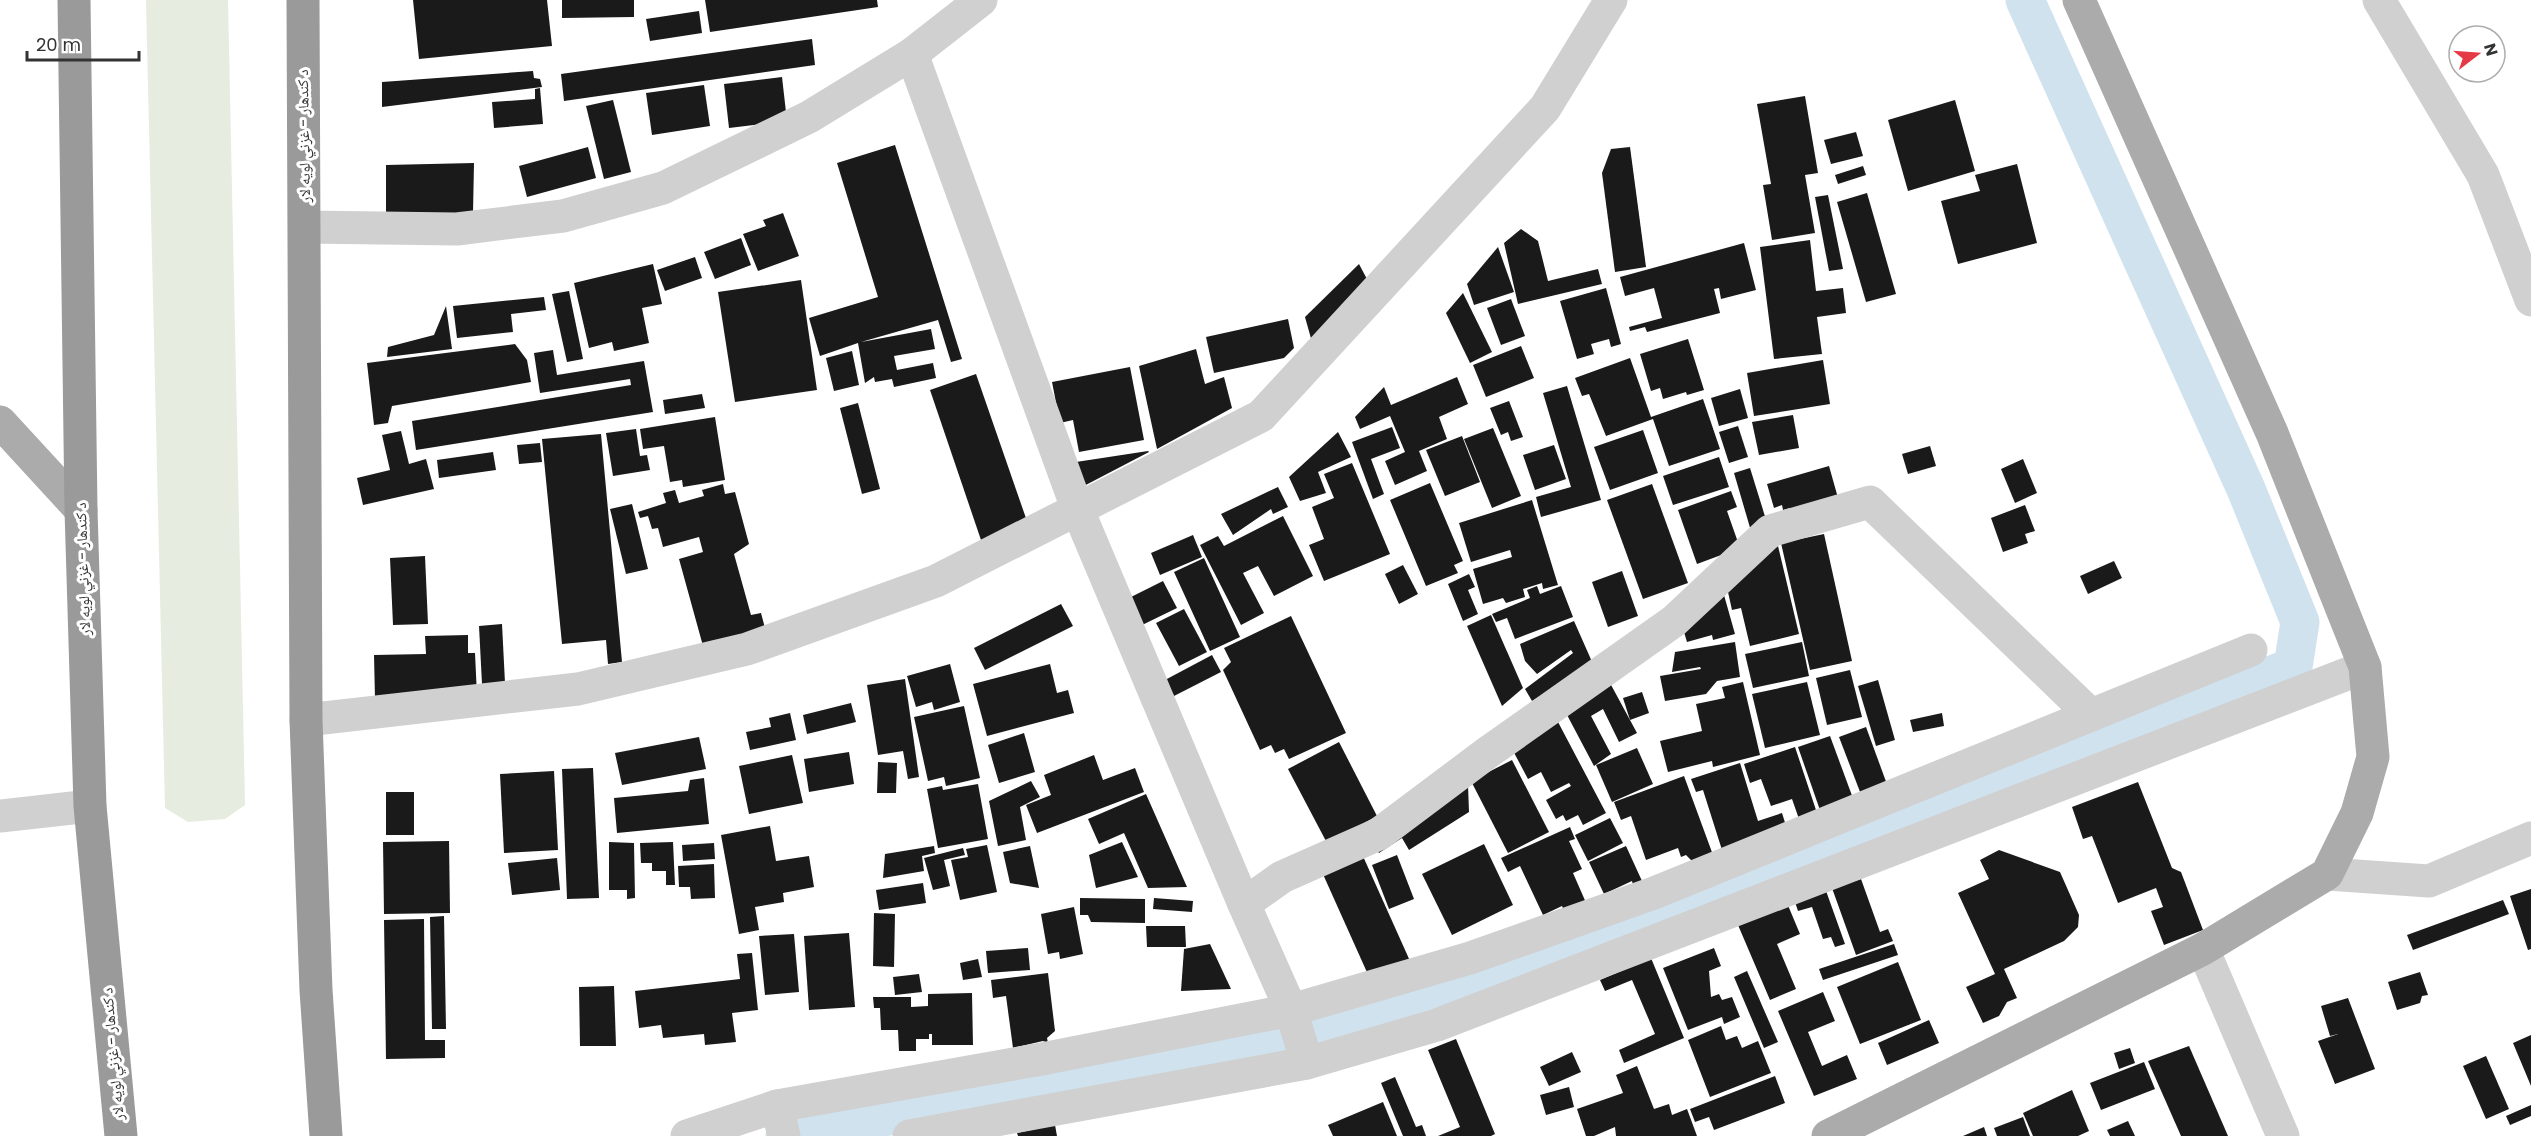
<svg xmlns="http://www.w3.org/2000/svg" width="2531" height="1136" font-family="Poppins,'Noto Naskh Arabic',sans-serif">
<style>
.green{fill:#e6ecdf}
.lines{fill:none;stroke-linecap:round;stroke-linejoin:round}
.canal{stroke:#cfe2ee;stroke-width:39}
.building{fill:#1a1a1a}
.minor{stroke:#d0d0d0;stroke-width:33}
.major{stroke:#ababab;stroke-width:33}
.highway{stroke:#9a9a9a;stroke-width:33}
.labels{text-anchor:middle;stroke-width:6;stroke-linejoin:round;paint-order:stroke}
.street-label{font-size:15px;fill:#333;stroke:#fff}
</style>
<rect width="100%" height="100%" fill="#fff"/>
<path class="green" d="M146,0H228L245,805L225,819L188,822L165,808Z"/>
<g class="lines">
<path class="canal" d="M785,1136L1216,1053L1427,1002L2293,667L2300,622L2246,489L2025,0"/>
</g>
<g class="building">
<path d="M413,0H547L552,46L419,59Z"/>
<path d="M562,0H634V17L562,18Z"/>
<path d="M705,0H877L878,7L710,32Z"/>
<path d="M699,11L702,33L650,41L646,19Z"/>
<path d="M812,39L815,65L564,101L561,74Z"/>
<path d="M533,71L534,78L540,79L542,87L382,107V82Z"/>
<path d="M782,77L787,121L729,128L724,84Z"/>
<path d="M704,85L710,126L652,135L646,93Z"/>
<path d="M540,88L543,124L494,128L492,102L535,99V89Z"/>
<path d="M1805,96L1818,173L1805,175L1815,233L1772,240L1763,185L1771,184L1757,104Z"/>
<path d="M613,100L631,172L604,179L586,106Z"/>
<path d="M1955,100L1975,171L1908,191L1888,120Z"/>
<path d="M1856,132L1863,156L1831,164L1824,140Z"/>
<path d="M895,145L962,359L951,362L938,320L861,342L931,329L935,349L894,356L897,370L933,363L936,378L894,387L892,379L875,382L874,377L865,383L858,343L820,356L809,318L878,297L837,163Z"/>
<path d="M588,147L596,178L527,197L519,166Z"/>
<path d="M1630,147L1646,267L1615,272L1602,173L1611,149Z"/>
<path d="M474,163L473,213L386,214V165Z"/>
<path d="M2017,164L2037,243L1958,264L1941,201L1980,191L1975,175Z"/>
<path d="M1863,166L1866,175L1838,184L1835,175Z"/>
<path d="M1867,193L1896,294L1866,302L1837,202Z"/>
<path d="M1828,195L1843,269L1829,271L1815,197Z"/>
<path d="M783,213L799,256L758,271L743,234L766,226L763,220Z"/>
<path d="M1521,229L1538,241L1548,281L1598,269L1602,284L1518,304L1504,243Z"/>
<path d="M741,238L751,265L715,279L704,252Z"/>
<path d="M1810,240L1816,291L1843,288L1846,313L1817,317L1822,354L1774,359L1760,247Z"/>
<path d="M1744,243L1756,290L1721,299L1719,288L1714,289L1720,313L1647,332L1645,327L1630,331L1629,327L1662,318L1654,288L1625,296L1620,277Z"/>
<path d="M1498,247L1514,292L1474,305L1467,284Z"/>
<path d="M695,257L702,278L665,291L657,270Z"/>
<path d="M653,264L662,304L642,308L649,343L614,351L612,342L589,348L574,283Z"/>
<path d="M1359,264L1368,281L1312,342L1305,317Z"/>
<path d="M801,280L817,390L735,402L718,292Z"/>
<path d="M1606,288L1621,344L1611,347L1609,339L1591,344L1594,354L1577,359L1560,301Z"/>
<path d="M569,291L583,359L567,362L552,294Z"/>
<path d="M1463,293L1492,352L1470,363L1446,313Z"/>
<path d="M544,297L546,310L511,314L513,332L457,338L453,306Z"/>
<path d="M1511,299L1525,336L1501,345L1487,308Z"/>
<path d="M446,306L452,349L387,357L388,347L434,335Z"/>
<path d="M1288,319L1294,348L1284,358L1214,373L1206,337Z"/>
<path d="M1688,339L1704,390L1687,395L1686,392L1663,399L1660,388L1651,391L1640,354Z"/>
<path d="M515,344L527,360L531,382L392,406L388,423L374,425L367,363Z"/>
<path d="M1521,346L1534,378L1486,397L1473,365Z"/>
<path d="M1196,349L1205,384L1224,377L1232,408L1157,449L1139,366Z"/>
<path d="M553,350L557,375L644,361L653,412L416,450L412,421L631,385L630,379L540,393L534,353Z"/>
<path d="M852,351L859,385L834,391L826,358Z"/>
<path d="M1630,358L1651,417L1703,399L1720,449L1669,466L1653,419L1606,436L1589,394L1582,396L1575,378Z"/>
<path d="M1823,360L1830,404L1754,416L1747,373Z"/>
<path d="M1130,367L1144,440L1079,452L1073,420L1060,423L1052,382Z"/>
<path d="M976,374L1028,524L981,540L930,390Z"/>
<path d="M1457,377L1468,404L1439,417L1447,439L1419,451L1427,471L1395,485L1385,461L1405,452L1390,416L1360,429L1355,417L1384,387L1391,405Z"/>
<path d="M1567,386L1601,500L1541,517L1536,497L1571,487L1543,393Z"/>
<path d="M1740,389L1748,418L1719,426L1711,398Z"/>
<path d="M702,394L705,408L665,414L663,400Z"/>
<path d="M1509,401L1523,437L1511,441L1508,432L1501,435L1490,408Z"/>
<path d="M858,403L880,489L862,494L840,408Z"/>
<path d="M1793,415L1799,448L1759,455L1752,422Z"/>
<path d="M715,417L725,480L683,487L682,480L670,482L664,446L643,449L640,429Z"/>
<path d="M1738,426L1748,457L1729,463L1719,432Z"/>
<path d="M1392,427L1400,448L1371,459L1384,494L1373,499L1352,442Z"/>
<path d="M1493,428L1521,496L1492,508L1464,439Z"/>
<path d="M636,429L640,456L647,455L650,470L613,476L606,433Z"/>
<path d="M1643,430L1658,473L1610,490L1594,447Z"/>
<path d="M401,431L409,464L426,459L434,489L363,505L357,478L390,470L382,435Z"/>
<path d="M1338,432L1351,457L1318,472L1326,493L1300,501L1289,477Z"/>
<path d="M601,434L622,662L608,664L606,640L562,644L542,439Z"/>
<path d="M1462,436L1480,482L1445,496L1426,450Z"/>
<path d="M540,443L542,462L519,464L517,445Z"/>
<path d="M1554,445L1566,479L1535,490L1523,455Z"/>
<path d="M1930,446L1936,466L1908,474L1902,454Z"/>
<path d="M1148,451L1149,452L1080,488L1076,462Z"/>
<path d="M493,452L496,470L439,478L437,460Z"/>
<path d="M1719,457L1729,487L1673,505L1663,476Z"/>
<path d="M2023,459L2037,493L2015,503L2001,469Z"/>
<path d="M1352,463L1390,554L1324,581L1309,545L1324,539L1312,507L1334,498L1324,474Z"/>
<path d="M1829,466L1840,505L1793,518L1790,508L1783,510L1782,505L1774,508L1767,484Z"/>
<path d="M1750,468L1768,526L1751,531L1734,473Z"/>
<path d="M1430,483L1463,561L1454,565L1458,573L1426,586L1390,500Z"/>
<path d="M723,484L725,494L735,492L749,544L734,554L751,615L761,613L765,628L703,646L679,559L703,552L699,537L663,547L658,528L652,529L648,516L640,518L638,512L666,503L663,493L675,490L679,503L704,496L702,490Z"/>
<path d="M1652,484L1688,583L1643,599L1607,500Z"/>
<path d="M1278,487L1288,507L1273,514L1271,509L1233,535L1221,514Z"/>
<path d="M1731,491L1737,507L1727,511L1740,548L1697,564L1678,510Z"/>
<path d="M1532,500L1558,585L1543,589L1542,583L1523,589L1525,597L1506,603L1503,598L1483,604L1473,569L1512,557L1510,550L1471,562L1459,523Z"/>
<path d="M632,504L648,569L626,574L610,509Z"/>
<path d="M2025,505L2035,531L2025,534L2028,543L2003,552L1991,518Z"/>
<path d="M1283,516L1313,576L1274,596L1258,566L1243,573L1264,613L1241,625L1200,545L1218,536L1224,546Z"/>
<path d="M1824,534L1852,661L1810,670L1781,543Z"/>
<path d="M1193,535L1202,557L1160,575L1151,553Z"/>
<path d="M1778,546L1799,634L1750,646L1741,608L1732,610L1726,583Z"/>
<path d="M425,556L428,624L393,625L390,558Z"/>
<path d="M1204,558L1240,637L1210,651L1174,572Z"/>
<path d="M2114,561L2122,578L2088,594L2080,576Z"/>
<path d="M1403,565L1418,594L1399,604L1385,574Z"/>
<path d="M1622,571L1638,616L1608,627L1592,582Z"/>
<path d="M1469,574L1475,587L1468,590L1478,614L1463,621L1448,584Z"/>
<path d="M1163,581L1177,608L1138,627L1125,600Z"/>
<path d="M1537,586L1540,594L1561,586L1573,617L1515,639L1507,618L1496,622L1492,614L1530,598L1527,590Z"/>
<path d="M1722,588L1735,634L1713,640L1712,635L1687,642L1684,632Z"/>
<path d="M1061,604L1073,626L985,670L974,648Z"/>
<path d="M1184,609L1207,652L1179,666L1156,623Z"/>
<path d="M1491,615L1523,688L1502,706L1467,626Z"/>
<path d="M1291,616L1346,733L1289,759L1284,749L1275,753L1271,745L1260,750L1223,670L1231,662L1224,648Z"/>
<path d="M1574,621L1593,664L1532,701L1525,689L1573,653L1571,650L1537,674L1525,661L1520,644Z"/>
<path d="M502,624L505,683L482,684L479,626Z"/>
<path d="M468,635V653H475L477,696L375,699L374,655L426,654L425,636Z"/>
<path d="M1735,642L1740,677L1717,681L1706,694L1665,701L1660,676L1701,669L1700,667L1672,672L1675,652Z"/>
<path d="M1802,642L1809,676L1753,688L1745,654Z"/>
<path d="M1212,655L1221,672L1174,696L1165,680Z"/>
<path d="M950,664L960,702L934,710L932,702L916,707L907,676Z"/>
<path d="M1050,664L1057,693L1068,690L1074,713L987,736L973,684Z"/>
<path d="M1850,670L1862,717L1827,725L1816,678Z"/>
<path d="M905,679L919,777L908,779L903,751L878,755L867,685Z"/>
<path d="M1878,680L1895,740L1876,746L1858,686Z"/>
<path d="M1743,682L1760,755L1713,767L1712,761L1668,772L1660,741L1702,731L1696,704L1725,698L1722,687Z"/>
<path d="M1807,682L1820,735L1765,748L1752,694Z"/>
<path d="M1610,683L1637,733L1619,742L1603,709L1591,716L1611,754L1594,766L1566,713Z"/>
<path d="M1642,692L1649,713L1630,720L1623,698Z"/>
<path d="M851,703L856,722L807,734L803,715Z"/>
<path d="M964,706L980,778L946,786L944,777L928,781L914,717Z"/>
<path d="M790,713L796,740L750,750L746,732L771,727L769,718Z"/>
<path d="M1942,713L1944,726L1913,732L1910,720Z"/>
<path d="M1558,722L1606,813L1583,825L1578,815L1566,821L1563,815L1556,819L1546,800L1571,786L1569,783L1551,792L1541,772L1528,779L1511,747Z"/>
<path d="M1866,727L1888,787L1862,797L1839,737Z"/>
<path d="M1024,733L1035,772L999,783L988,745Z"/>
<path d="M1830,736L1854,801L1821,813L1798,747Z"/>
<path d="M699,737L706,769L622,785L615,753Z"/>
<path d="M1339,742L1377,816L1327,843L1288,769Z"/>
<path d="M1795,747L1817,813L1799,819L1792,799L1771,806L1761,779L1750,783L1744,764Z"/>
<path d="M1637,748L1653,784L1612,802L1596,765Z"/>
<path d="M849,752L854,784L809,792L804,759Z"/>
<path d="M792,755L803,803L749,814L739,766Z"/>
<path d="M1094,755L1103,780L1135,768L1144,792L1037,833L1026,805L1051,795L1044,775Z"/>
<path d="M1512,760L1549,832L1508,853L1471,781Z"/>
<path d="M878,762L897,763L896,793H877Z"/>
<path d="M1740,763L1758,821L1782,813L1787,829L1722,850L1703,790L1696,792L1691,779Z"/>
<path d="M593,768L599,898L567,899L562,769Z"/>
<path d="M554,771L558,850L504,853L500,774Z"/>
<path d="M1684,776L1713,855L1693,862L1686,855L1681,857L1678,848L1646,860L1631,816L1621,820L1614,802Z"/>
<path d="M704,778L709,824L617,833L614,798L688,791L690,780Z"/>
<path d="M1031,781L1040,797L1020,807L1026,840L998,846L989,801Z"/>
<path d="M2138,782L2172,868L2181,872L2203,930L2164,945L2151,911L2163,907L2156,888L2118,903L2092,836L2083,839L2072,807Z"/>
<path d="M978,784L988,839L938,848L927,789L942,786L943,790Z"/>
<path d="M1468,785L1469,812L1409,850L1402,838L1379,853L1373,845Z"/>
<rect x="386" y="792" width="28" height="43"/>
<path d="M1146,794L1187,887L1148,888L1124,833L1099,844L1088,819Z"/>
<path d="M1610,818L1623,843L1588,861L1575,835Z"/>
<path d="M770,826L776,861L809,856L814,887L783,893L784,902L755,907L759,930L739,934L721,835Z"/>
<path d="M1570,827L1575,839L1569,841L1582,869L1573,873L1587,905L1566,915L1562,906L1543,915L1520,866L1508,872L1501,858Z"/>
<path d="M449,841L450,913L384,914L383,842Z"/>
<path d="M609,842L634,843L635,898L627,899V890H609Z"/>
<path d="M673,842L675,885H666V871H652V863H641L640,843Z"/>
<path d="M1122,842L1138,877L1096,888L1089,855Z"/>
<path d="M714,843L715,859L683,861L682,845Z"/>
<path d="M1484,844L1513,905L1452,935L1422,874Z"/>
<path d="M987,845L997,892L960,900L951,860L968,857L966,849Z"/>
<path d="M934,846L935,853L922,856L924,871L883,878L885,854Z"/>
<path d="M1030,846L1039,888L1010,883L1003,852Z"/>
<path d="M1626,846L1642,881L1633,885L1632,881L1604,894L1589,862Z"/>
<path d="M963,848L965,855L944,860L950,886L933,890L924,858Z"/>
<path d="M1999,850L2060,872L2079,915L2078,927L2064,941L2004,969L2017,998L2007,1002L1999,1016L1983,1023L1966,987L1995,974L1958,893L1989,879L1980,860Z"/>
<path d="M1362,854L1410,961L1370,979L1322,872Z"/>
<path d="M1397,855L1414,899L1389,909L1372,865Z"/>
<path d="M557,858L560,890L512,895L508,863Z"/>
<path d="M714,864L715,898L691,899L690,887H679L678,866Z"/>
<path d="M1861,879L1880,932L1888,929L1893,941L1856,955L1832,888Z"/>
<path d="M923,883L926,903L879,910L876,890Z"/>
<path d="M1825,888L1845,944L1835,947L1831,937L1823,939L1812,907L1798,911L1794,899Z"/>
<path d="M2531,889V949L2528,950L2510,896Z"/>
<path d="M1080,898L1145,899V923L1091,922L1088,915H1080Z"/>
<path d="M1154,898L1193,901L1192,912L1153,909Z"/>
<path d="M2503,900L2509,914L2413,950L2407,935Z"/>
<path d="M1787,903L1800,934L1777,944L1796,989L1770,1000L1738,925Z"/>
<path d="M1074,907L1083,954L1060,959L1059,952L1048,954L1041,914Z"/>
<path d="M874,913L895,914L894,967L873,966Z"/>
<path d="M444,916L446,1029H432L430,917Z"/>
<path d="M424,919L425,1040H445V1058L386,1059L384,920Z"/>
<path d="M1146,926H1185L1186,947H1147Z"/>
<path d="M849,933L855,1007L809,1010L804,936Z"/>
<path d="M794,934L799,992L765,995L759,936Z"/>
<path d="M1210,944L1231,989L1181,991L1184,949Z"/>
<path d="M1894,944L1898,955L1823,980L1819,969Z"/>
<path d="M1028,948L1030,970L988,973L986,951Z"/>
<path d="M1714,948L1721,966L1709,971L1711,997L1719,994L1722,1000L1732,997L1740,1017L1724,1024L1722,1017L1688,1030L1663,968Z"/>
<path d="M752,953L758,1010L732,1013L736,1042L705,1045L704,1034L663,1038L661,1025L639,1028L635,991L740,979L737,954Z"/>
<path d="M1651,958L1684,1038L1624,1063L1619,1050L1655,1034L1632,980L1605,991L1600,980Z"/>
<path d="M978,959L982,977L963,980L960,963Z"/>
<path d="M1898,962L1921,1020L1860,1044L1837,987Z"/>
<path d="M1747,971L1778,1042L1764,1048L1734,977Z"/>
<path d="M2420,972L2428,995L2422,996L2420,1003L2397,1010L2388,982Z"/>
<path d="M1048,973L1055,1031L1047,1038L1048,1043L1043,1041L1013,1048L1006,996L993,998L991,980Z"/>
<path d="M919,974L922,992L895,995L893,977Z"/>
<path d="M614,986L616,1046H580L579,987Z"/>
<path d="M1823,992L1835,1021L1808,1032L1822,1066L1847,1055L1857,1079L1814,1096L1778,1011Z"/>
<path d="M972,993L973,1045H932V1034H929V1039H916V1051H899L898,1030H881L880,1008H874L873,997H911V1007L928,1006V994Z"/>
<path d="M2348,998L2375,1069L2335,1084L2318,1041L2338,1034L2330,1036L2321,1006Z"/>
<path d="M1929,1020L1939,1043L1887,1065L1878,1043Z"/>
<path d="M1721,1026L1726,1040L1737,1036L1742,1048L1758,1041L1771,1073L1710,1097L1688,1040Z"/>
<path d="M2531,1035V1086L2513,1043Z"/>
<path d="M1456,1039L1495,1134L1491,1136H1438L1460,1127L1428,1050Z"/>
<path d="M2189,1046L2228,1136H2181L2148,1061Z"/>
<path d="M2130,1048L2135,1063L2119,1069L2114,1053Z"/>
<path d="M1572,1052L1581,1072L1549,1086L1540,1067Z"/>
<path d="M2486,1056L2509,1109L2486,1119L2463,1066Z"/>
<path d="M2144,1062L2155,1089L2101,1110L2090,1083Z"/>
<path d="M1637,1066L1654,1109L1669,1104L1672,1115L1687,1109L1697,1136H1616L1615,1127L1594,1136H1586L1577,1109L1623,1093L1616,1075Z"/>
<path d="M1775,1076L1785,1103L1714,1130L1709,1117L1695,1122L1690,1109Z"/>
<path d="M1395,1077L1416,1127L1422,1125L1426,1136H1403L1381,1083Z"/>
<path d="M1569,1087L1574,1107L1546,1115L1540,1095Z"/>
<path d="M2072,1090L2089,1131L2078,1136H2033L2023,1113Z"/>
<path d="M1383,1102L1397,1136H1333L1328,1125Z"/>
<path d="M2531,1105V1116L2510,1125L2506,1116Z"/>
<path d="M2023,1117L2030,1136H1997L1994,1128Z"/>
<path d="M2128,1121L2135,1136H2110L2107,1130Z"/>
<path d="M1055,1125L1057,1136H1018L1017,1133Z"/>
<path d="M1984,1127L1987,1136H1963Z"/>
</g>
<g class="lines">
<g class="minor">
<path d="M2379,0L2483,175L2531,300"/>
<path d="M912,54L1077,508L1244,904L1291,1010L1307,1063"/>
<path d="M305,227L457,229L563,216L663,188L809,117L912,54L981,0"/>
<path d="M306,720L578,689L747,649L936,581L1261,416L1545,108L1611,0"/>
<path d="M0,816L90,806"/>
<path d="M2327,874L2429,881L2531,838"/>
<path d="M1244,904L1282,877L1379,834L1487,753L1674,621L1770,531L1870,502L2091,715"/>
<path d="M2203,949L2283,1136"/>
<path d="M777,1106L784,1136"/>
<path d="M687,1136L777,1106L1042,1059L1291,1010L1470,958L1654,893L2251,650"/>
<path d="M909,1136L1307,1063L1437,1025L2365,667"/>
</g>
<g class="major">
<path d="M0,422L81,510"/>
<path d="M1828,1136L2203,949L2327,874L2357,813L2373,757L2365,667L2272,433L2079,0"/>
</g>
<g class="highway">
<path d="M74,0L81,510L90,806L121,1136"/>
<path d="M303,0L306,720L316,990L326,1136"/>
</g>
</g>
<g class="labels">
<g class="street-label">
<text transform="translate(304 136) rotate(-91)" y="5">د کندهار - غزني لويه لار</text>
<text transform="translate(83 569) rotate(-92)" y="5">د کندهار - غزني لويه لار</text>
<text transform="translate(113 1054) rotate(-95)" y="5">د کندهار - غزني لويه لار</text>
</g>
</g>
<g transform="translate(2477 54) rotate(73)"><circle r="28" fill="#ffffff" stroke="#adadad" stroke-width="1.5"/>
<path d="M0-4.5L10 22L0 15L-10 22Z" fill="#e63946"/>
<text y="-9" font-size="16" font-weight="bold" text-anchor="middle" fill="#333333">N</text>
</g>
<path d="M27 51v9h112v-9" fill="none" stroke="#333333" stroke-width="3"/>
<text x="36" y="51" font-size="18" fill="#333333" stroke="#ffffff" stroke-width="4.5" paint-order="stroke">20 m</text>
</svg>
